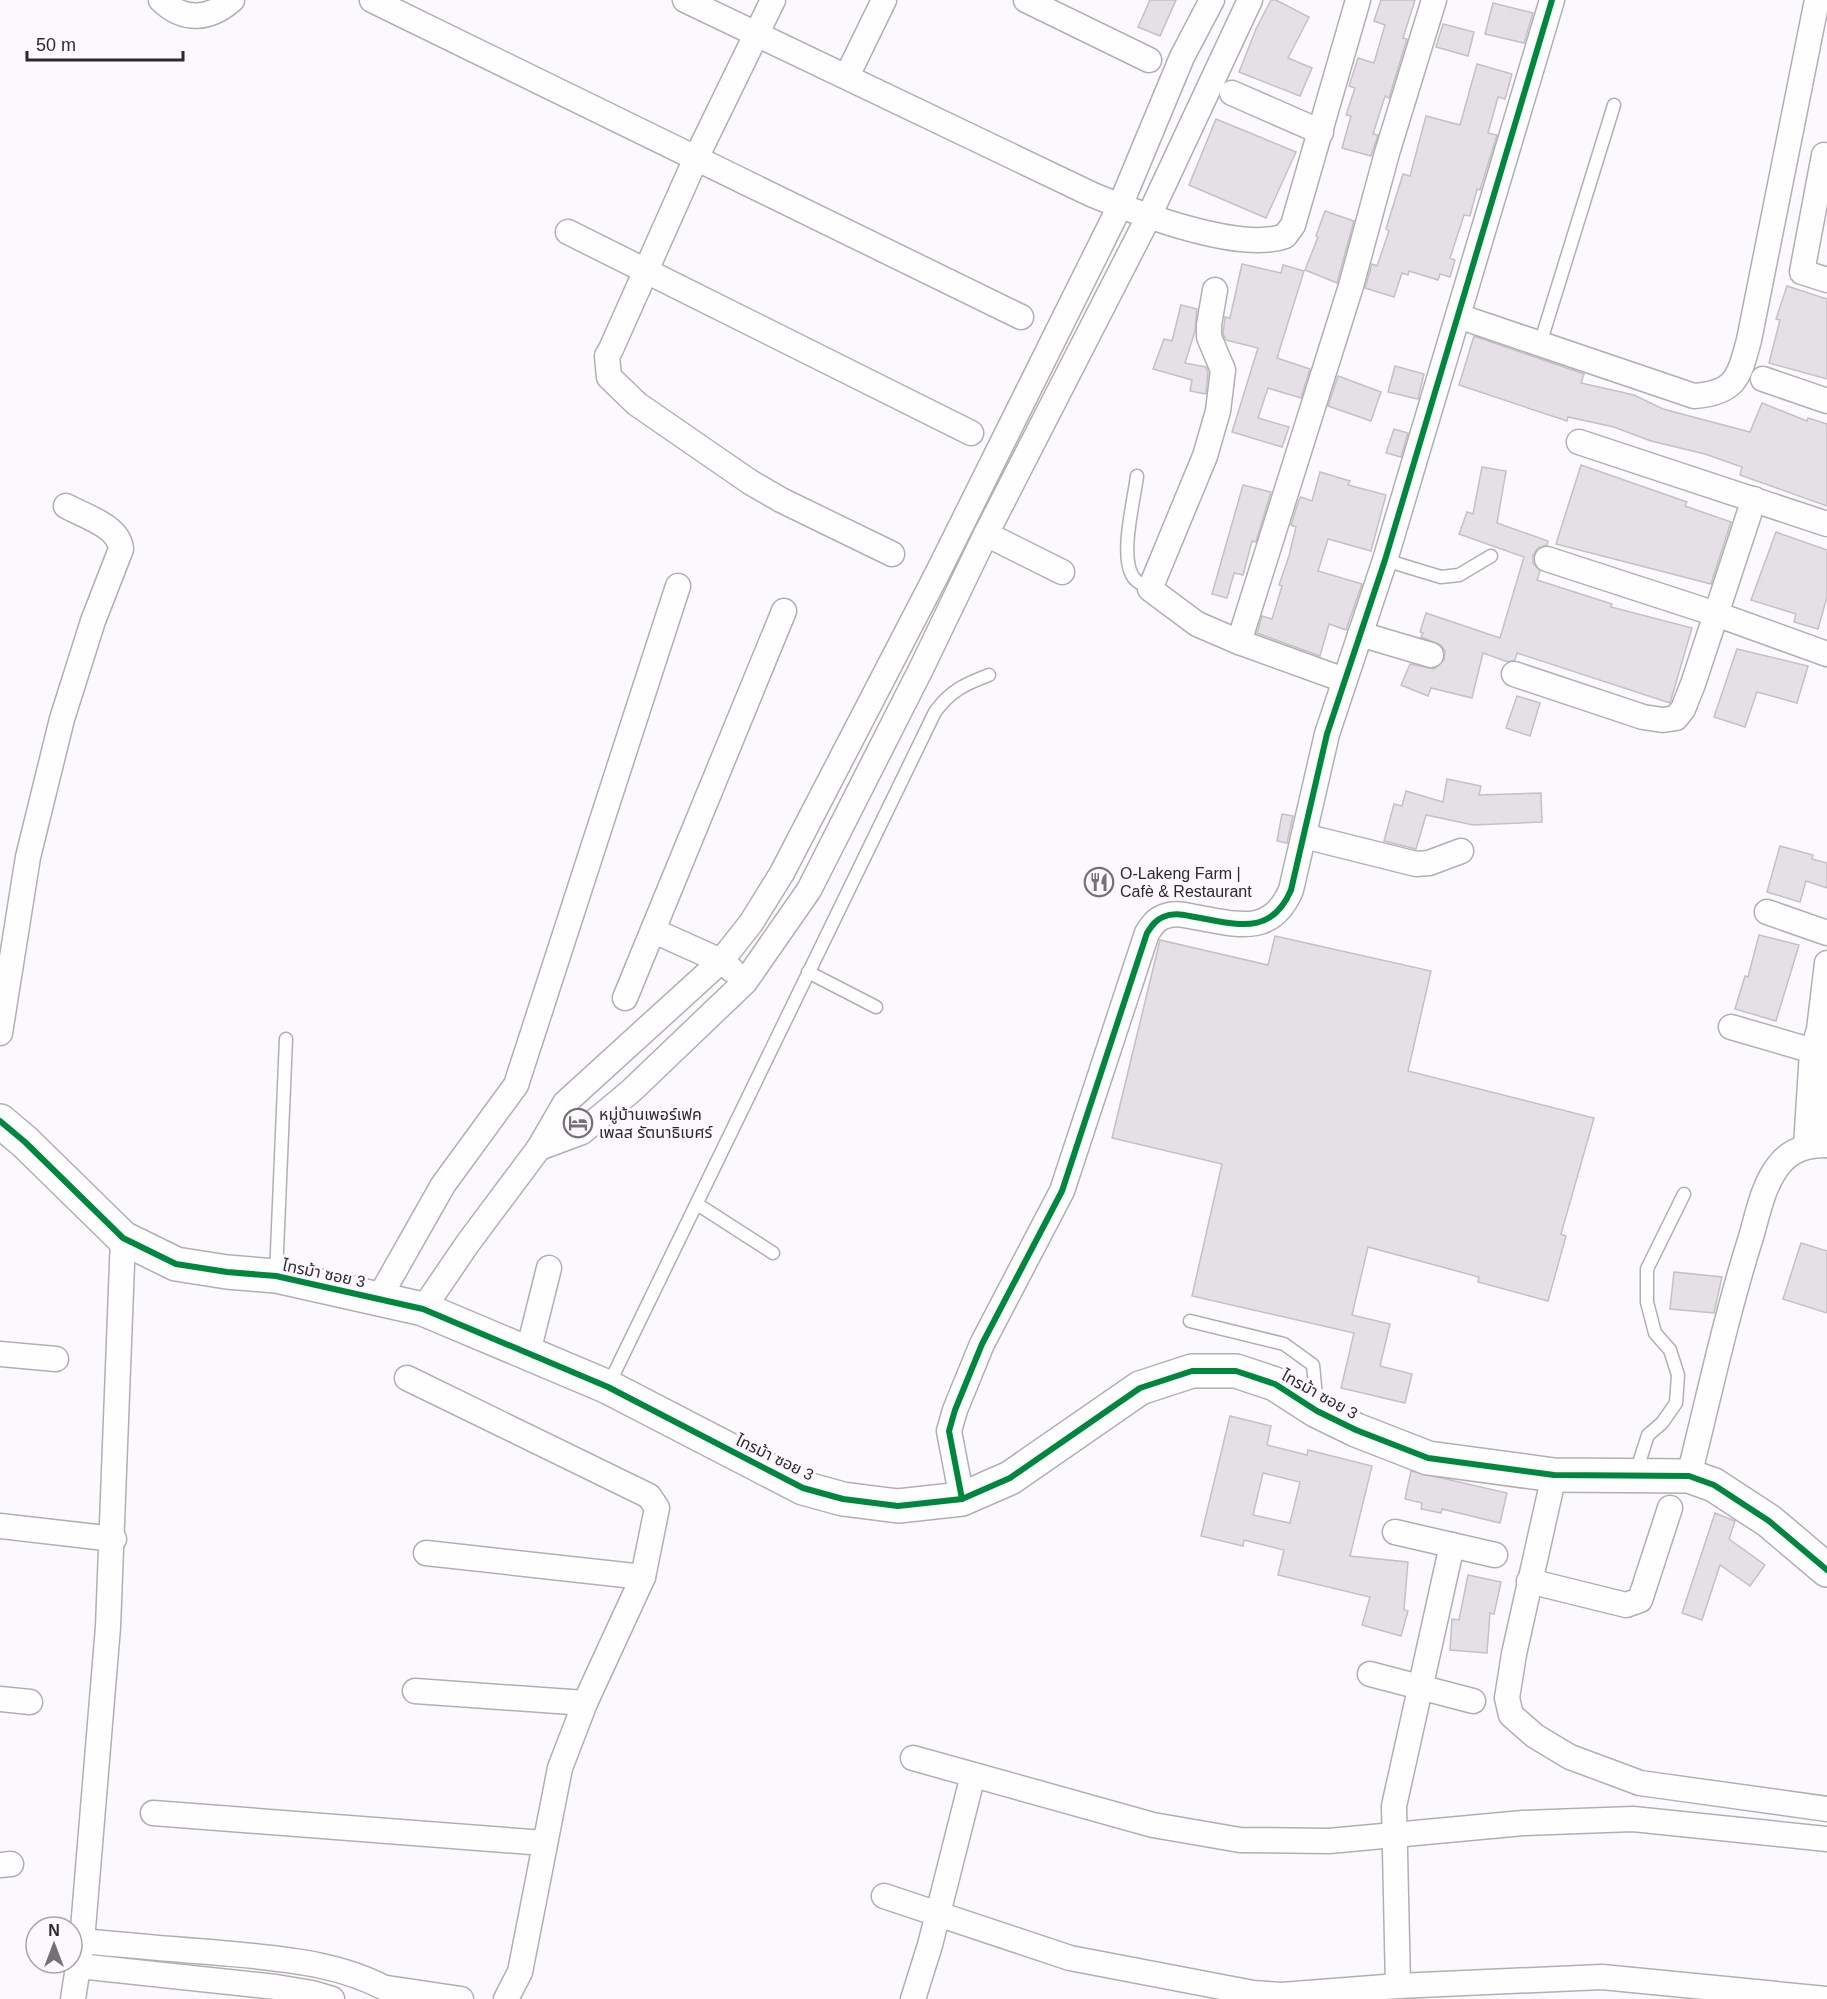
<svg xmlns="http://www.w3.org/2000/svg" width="1827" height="1999" font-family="Helvetica,'Noto Sans Thai',sans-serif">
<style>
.building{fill:#e4e0e5;stroke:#c4c1c5;stroke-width:1.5;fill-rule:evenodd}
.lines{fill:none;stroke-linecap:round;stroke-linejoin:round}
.lane-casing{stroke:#b2afb3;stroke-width:15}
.street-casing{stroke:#b2afb3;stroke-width:27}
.secondary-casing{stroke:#b2afb3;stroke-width:36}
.lane{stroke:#fefeff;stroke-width:12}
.street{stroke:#fefeff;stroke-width:24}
.secondary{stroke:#fefeff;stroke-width:33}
.cycleway-casing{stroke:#fcf8fe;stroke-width:10}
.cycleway{stroke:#00873e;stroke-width:6}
.labels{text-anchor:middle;stroke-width:6;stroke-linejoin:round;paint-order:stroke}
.poi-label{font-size:16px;fill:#2c282e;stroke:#fcf8fe;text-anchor:start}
.street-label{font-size:16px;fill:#2c282e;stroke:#fcf8fe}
</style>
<rect width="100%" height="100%" fill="#fbf9fd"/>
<g class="building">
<path d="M1150,0H1176L1160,36L1138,27Z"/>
<path d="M1271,0H1276L1309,17L1288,58L1312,68L1300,96L1239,72L1256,29Z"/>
<path d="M1381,0H1415L1403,38L1407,39L1389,98L1385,96L1373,134L1378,135L1371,156L1342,148L1351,116L1346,115L1355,88L1349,86L1358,58L1374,63L1385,25L1374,21Z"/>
<path d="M1493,3L1533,13L1524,43L1485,34Z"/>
<path d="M1443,24L1474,32L1468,56L1436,47Z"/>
<path d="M1477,64L1512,74L1505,99L1498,97L1488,133L1497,135L1480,190L1477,189L1470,216L1464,215L1450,258L1455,260L1450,277L1440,274L1438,280L1409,271L1408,275L1402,273L1394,297L1365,288L1372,264L1377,266L1389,231L1386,229L1403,174L1410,176L1426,116L1460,125Z"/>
<path d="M1216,119L1296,152L1266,218L1189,185Z"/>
<path d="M1325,211L1354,221L1337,283L1305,270L1318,237L1316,236Z"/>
<path d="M1242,264L1281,273L1283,265L1304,271L1277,358L1310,369L1301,398L1268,388L1258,418L1289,427L1282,447L1232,432L1258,348L1226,340L1223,334L1225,317L1230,318Z"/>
<path d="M1787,286L1827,299V379L1769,363L1780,320L1776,319Z"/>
<path d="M1181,305L1197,309L1195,331L1185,363L1206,367L1208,372L1206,394L1190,391L1192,380L1153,369L1164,339L1172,341Z"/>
<path d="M1474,336L1584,374L1581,383L1634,395L1663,409L1750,432L1762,403L1807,421L1808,418L1827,424V506L1740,475L1742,467L1705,454L1651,441L1614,427L1568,417L1567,421L1459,385Z"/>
<path d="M1395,366L1424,374L1418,399L1388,392Z"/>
<path d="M1338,376L1381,392L1371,421L1328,406Z"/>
<path d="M1394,429L1408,433L1401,457L1386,453Z"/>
<path d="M1581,465L1687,502L1685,506L1731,522L1711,584L1556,544Z"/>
<path d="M1482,467L1506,471L1497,523L1548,541L1547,545L1538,548L1533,555V563L1540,571L1537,580L1612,604L1611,607L1692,628L1670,703L1517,653L1515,660L1508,662L1483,653L1472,698L1431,688L1428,696L1401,685L1410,664L1434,669L1444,660L1445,651L1441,645L1421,637L1423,633L1420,632L1426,613L1500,638L1524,557L1459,534L1467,512L1473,514Z"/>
<path d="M1320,472L1350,481L1348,485L1386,495L1371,551L1328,539L1318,571L1362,584L1346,630L1329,624L1320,656L1257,633L1262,616L1272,619L1282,586L1279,585L1289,556L1296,527L1291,525L1299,500L1301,497L1312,501Z"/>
<path d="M1243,485L1271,492L1256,542L1252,541L1243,575L1234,573L1227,598L1212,594Z"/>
<path d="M1776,532L1827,550V597L1818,629L1794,622L1796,614L1751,600Z"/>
<path d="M1737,649L1808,666L1797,703L1757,692L1745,727L1714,717Z"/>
<path d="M1517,696L1540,703L1530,736L1506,728Z"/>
<path d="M1447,779L1481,786L1479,795L1541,793L1542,822L1473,825L1426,815L1416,849L1384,841L1394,804L1402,806L1406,791L1443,802Z"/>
<path d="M1282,814L1293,816L1287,843L1277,841Z"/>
<path d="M1780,846L1813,855L1812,859L1827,863V888L1806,881L1800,902L1767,892Z"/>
<path d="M1759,935L1799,945L1776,1021L1735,1009L1745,976L1748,977Z"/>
<path d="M1275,936L1431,971L1408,1071L1594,1118L1561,1234L1566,1236L1548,1301L1478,1282L1479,1277L1368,1247L1352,1315L1390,1324L1380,1366L1412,1374L1405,1403L1341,1388L1354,1333L1192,1296L1222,1164L1112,1138L1160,940L1268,965Z"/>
<path d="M1801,1243L1827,1251V1313L1783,1299Z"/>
<path d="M1674,1272L1722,1277L1714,1313L1670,1309Z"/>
<path d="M1230,1416L1271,1426L1267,1445L1307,1455L1308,1450L1372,1466L1350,1556L1408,1562L1404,1610L1408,1611L1401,1636L1362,1625L1370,1597L1278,1575L1284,1550L1244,1540L1243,1546L1201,1536ZM1263,1473L1300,1482L1290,1523L1253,1515Z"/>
<path d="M1411,1471L1507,1493L1500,1523L1442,1509L1441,1513L1421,1509L1422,1503L1405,1499Z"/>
<path d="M1715,1513L1735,1521L1729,1539L1765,1565L1750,1586L1720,1565L1702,1620L1682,1613Z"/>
<path d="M1468,1575L1501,1582L1494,1614L1490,1613L1487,1653L1450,1650L1452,1619L1459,1620Z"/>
</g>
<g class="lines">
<g class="lane-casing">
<g id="lane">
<path d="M1540,344L1614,105"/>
<path d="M1137,476C1134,501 1120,553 1132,575C1135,582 1144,585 1150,589"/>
<path d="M1385,560L1441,577L1459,575L1491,556"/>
<path d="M808,972L876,1007"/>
<path d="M697,1204L773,1253"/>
<path d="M276,1275L286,1039"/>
<path d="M1190,1321L1284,1344L1313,1365L1317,1407"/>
<path d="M608,1386L935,712C950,691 965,684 989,675"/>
<path d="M1636,1472L1648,1435L1662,1423L1676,1403L1678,1375L1670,1350L1655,1333L1647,1302V1269L1684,1194"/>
</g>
</g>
<g class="street-casing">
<g id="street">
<path d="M161,0C184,22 209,20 232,0"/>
<path d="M372,0L1021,317"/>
<path d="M685,0L1093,195C1137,213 1240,253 1285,236L1293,225L1358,0"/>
<path d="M773,0L697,156L611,349L607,356L609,377L637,404L750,482L781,500L892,554"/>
<path d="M1026,0L1149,60"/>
<path d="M847,76L884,0"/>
<path d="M1232,93L1321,132"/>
<path d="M1827,156L1824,155L1802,272L1827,280"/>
<path d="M568,232L971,433"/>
<path d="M1215,290L1209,325V337L1223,370L1218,411L1205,456L1150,589L1197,624L1239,642L1344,680"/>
<path d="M1458,316L1694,396C1736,393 1739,377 1749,340L1817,0"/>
<path d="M1763,379L1827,401"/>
<path d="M1579,442L1827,524"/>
<path d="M986,534L1062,572"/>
<path d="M1547,559L1716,614L1827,654"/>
<path d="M1360,634L1431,655"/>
<path d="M1239,642L1351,286L1387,153L1434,0"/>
<path d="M1514,674L1643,717L1663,720L1676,718L1683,709L1693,684L1754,499"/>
<path d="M1304,836L1416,864L1429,863L1461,851"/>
<path d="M1767,912L1827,933"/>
<path d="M654,931L721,961L732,970"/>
<path d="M625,998L784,611"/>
<path d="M1731,1027L1827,1055"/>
<path d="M0,1033L28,857L62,719L93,621L121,549C119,526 84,516 66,506"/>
<path d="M1824,1074L1826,1145"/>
<path d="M1806,1146L1812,1052L1819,1030L1827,963"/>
<path d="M539,1148L582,1132L631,1091L745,982L809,890L921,669L986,534L1149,216L1250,0"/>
<path d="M379,1298L443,1185L516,1085L678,586"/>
<path d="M423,1309L468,1243L539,1148L565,1103L721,961L751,923L782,873L937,574L1120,206L1182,57L1212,0"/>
<path d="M528,1352L549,1268"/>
<path d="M0,1354L56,1359"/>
<path d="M407,1378L649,1496L657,1508L643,1577L585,1703L560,1768L520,1972L506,1999"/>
<path d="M1554,1475L1514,1654L1507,1698L1511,1715L1535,1736L1570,1757L1640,1783L1827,1809"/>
<path d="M1689,1476C1709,1396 1726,1316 1751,1237C1758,1213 1763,1185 1779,1165C1791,1149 1808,1145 1827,1145"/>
<path d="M962,1499L949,1431L955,1410L982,1344L1062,1191L1147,933C1151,927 1155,920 1163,917C1174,912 1184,915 1195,917C1236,924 1271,937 1291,890L1327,734L1385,560L1552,0"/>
<path d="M0,1526L114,1539"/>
<path d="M1395,1532L1495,1555"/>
<path d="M426,1553L643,1577"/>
<path d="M1529,1581L1626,1605L1640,1600L1670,1508"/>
<path d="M1370,1674L1473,1701"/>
<path d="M415,1691L585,1703"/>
<path d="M0,1699L30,1702"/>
<path d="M913,1758L1153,1825L1240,1840L1329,1841L1523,1823L1633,1819L1827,1839"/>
<path d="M153,1813L544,1843"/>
<path d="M0,1865L11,1864"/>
<path d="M884,1896L1070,1958L1253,1993L1282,1995L1398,1986L1602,1977L1827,1999"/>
<path d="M82,1941C125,1945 167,1949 210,1952C274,1958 348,1961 403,1999"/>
<path d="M79,1966L276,1987L312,1993L332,1999"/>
<path d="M1398,1986L1394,1806L1452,1545"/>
<path d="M387,1988L461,1999"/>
<path d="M73,1999L82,1941L108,1627L123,1238"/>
<path d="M913,1999L930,1945L973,1775"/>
</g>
</g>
<g class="secondary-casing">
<path id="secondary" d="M0,1121L25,1142L123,1238L176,1264L227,1272L276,1276L423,1309L608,1387L803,1488L843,1499L898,1506L962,1499L1010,1478L1140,1388L1192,1371H1236L1275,1384L1317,1411L1356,1430L1428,1458L1554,1475L1689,1476L1714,1485L1769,1521L1827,1570"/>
</g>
<use href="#lane" class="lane"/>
<use href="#street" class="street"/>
<use href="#secondary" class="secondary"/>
<g class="cycleway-casing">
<g id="cycleway">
<path d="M0,1121L25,1142L123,1238L176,1264L227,1272L276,1276L423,1309L608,1387L803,1488L843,1499L898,1506L962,1499L1010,1478L1140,1388L1192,1371H1236L1275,1384L1317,1411L1356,1430L1428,1458L1554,1475L1689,1476L1714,1485L1769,1521L1827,1570"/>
<path d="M962,1499L949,1431L955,1410L982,1344L1062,1191L1147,933C1151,927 1155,920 1163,917C1174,912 1184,915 1195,917C1236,924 1271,937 1291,890L1327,734L1385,560L1552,0"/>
</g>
</g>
<use href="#cycleway" class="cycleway"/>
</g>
<defs>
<g id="restaurant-ring" transform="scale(1.5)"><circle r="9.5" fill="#fcf8fe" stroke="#747176" stroke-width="1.5"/><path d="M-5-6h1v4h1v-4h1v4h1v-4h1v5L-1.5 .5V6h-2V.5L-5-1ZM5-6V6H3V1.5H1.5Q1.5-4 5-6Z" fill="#747176"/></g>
<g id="hotel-ring" transform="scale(1.5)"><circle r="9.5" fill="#fcf8fe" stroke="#747176" stroke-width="1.5"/><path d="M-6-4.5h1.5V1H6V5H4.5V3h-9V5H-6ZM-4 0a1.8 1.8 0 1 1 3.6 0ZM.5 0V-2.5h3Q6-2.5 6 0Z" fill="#747176"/></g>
</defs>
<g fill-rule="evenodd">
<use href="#restaurant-ring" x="1099" y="882"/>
<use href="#hotel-ring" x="578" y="1123"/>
</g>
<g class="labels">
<g class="poi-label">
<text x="1120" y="879">O-Lakeng Farm |<tspan x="1120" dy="18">Cafè &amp; Restaurant</tspan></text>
<text x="599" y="1120">หมู่บ้านเพอร์เฟค<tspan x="599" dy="18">เพลส รัตนาธิเบศร์</tspan></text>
</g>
<g class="street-label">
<text transform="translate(324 1273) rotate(12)" y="6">ไทรม้า ซอย 3</text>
<text transform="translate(1320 1394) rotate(29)" y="6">ไทรม้า ซอย 3</text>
<text transform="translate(775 1457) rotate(26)" y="6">ไทรม้า ซอย 3</text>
</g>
</g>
<g transform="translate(54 1945)"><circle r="28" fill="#fcf8fe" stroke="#a9a5ab" stroke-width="1.5"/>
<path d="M0-4.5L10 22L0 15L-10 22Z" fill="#747176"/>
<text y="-9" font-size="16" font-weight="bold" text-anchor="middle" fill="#2c282e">N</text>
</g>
<path d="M27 51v9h156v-9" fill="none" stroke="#2c282e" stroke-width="3"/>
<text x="36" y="51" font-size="18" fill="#2c282e" stroke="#fcf8fe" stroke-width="4.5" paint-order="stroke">50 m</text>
</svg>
